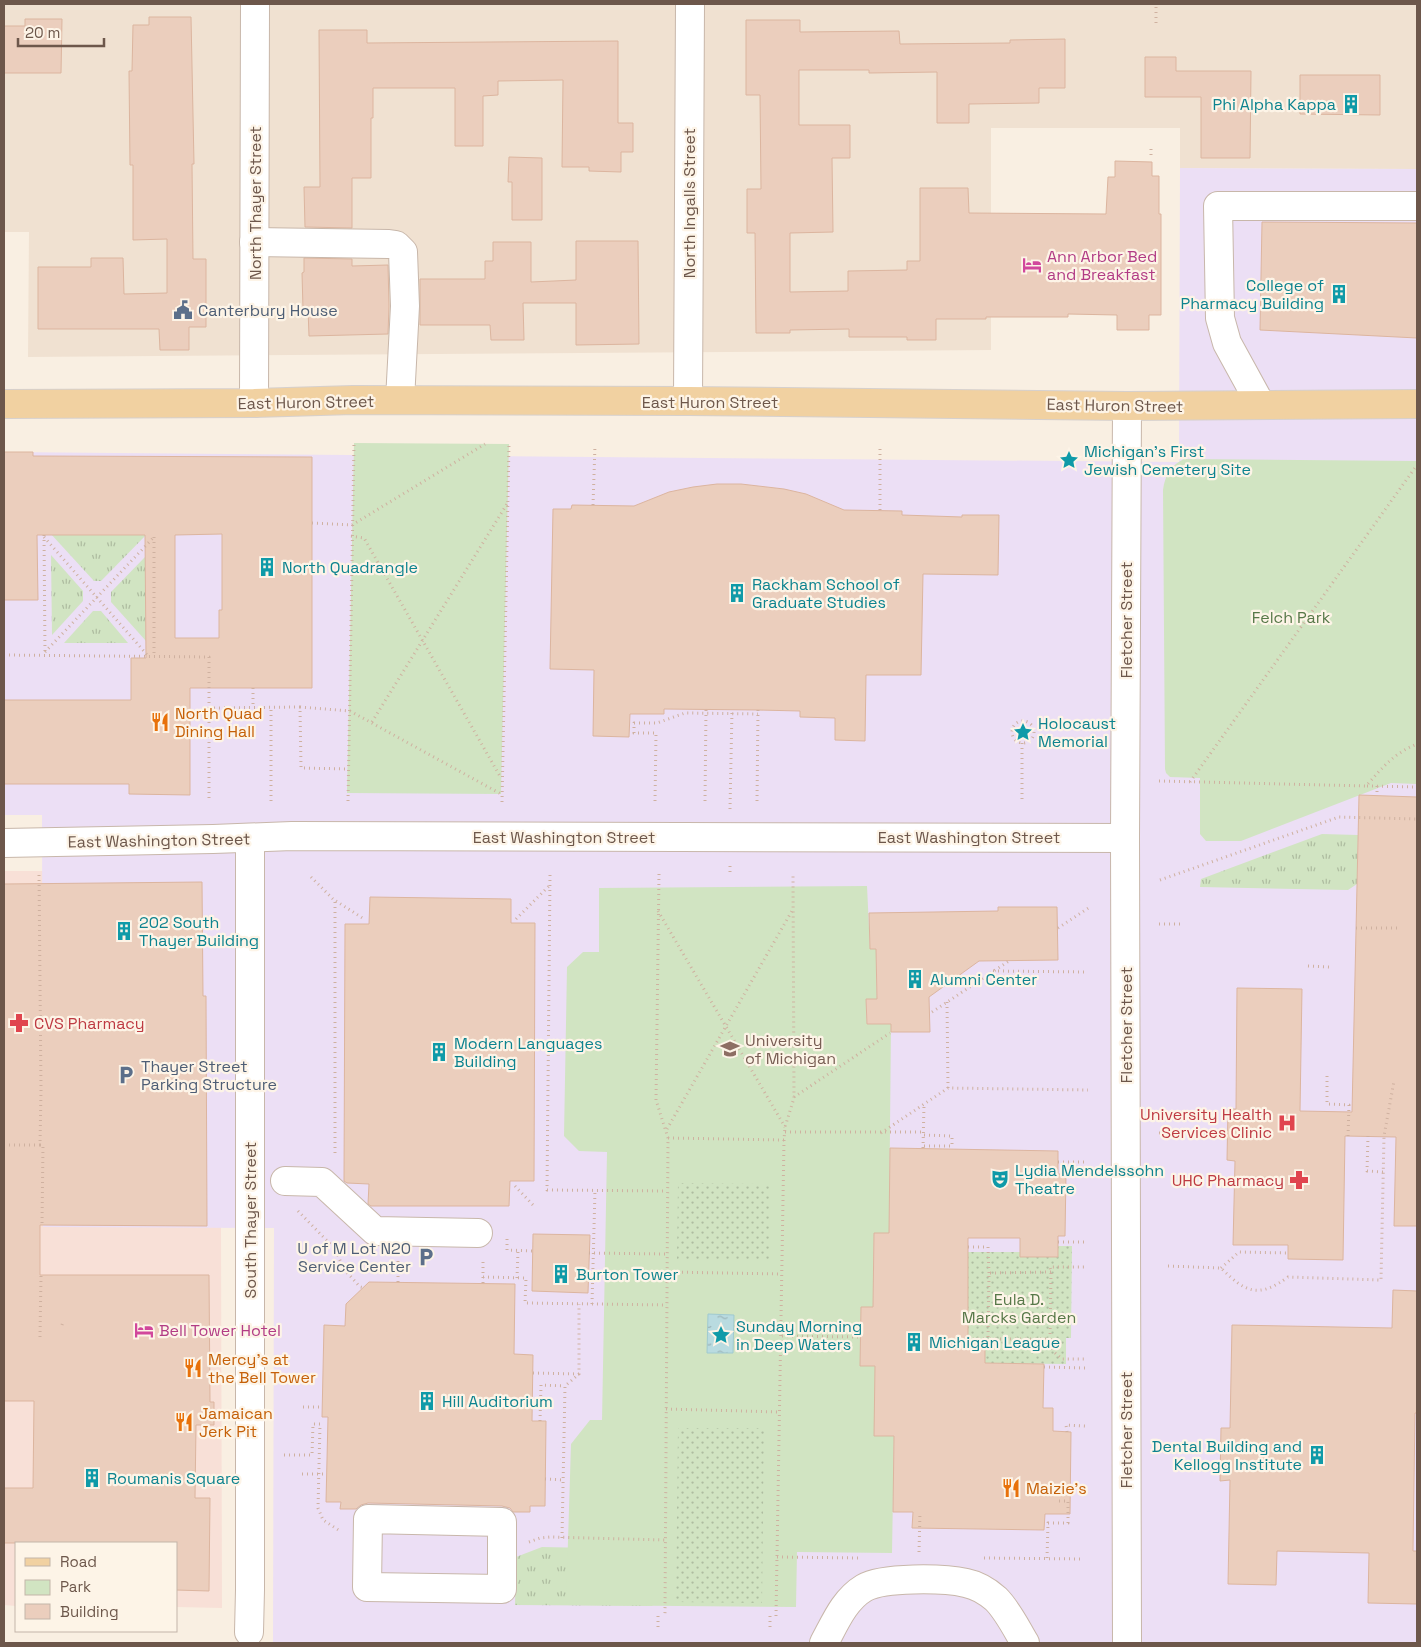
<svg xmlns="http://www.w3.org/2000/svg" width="1421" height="1647" font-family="'Space Grotesk',sans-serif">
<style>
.residential{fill:#f0e1d1}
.commercial{fill:#f8e0d7}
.education{fill:#ecdff5}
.grass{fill:url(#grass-tufts)}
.park{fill:#d1e4c2}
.garden{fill:url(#garden-dots)}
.water{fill:url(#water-ripples);stroke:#a0cad0}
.building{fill:#ebcebd;stroke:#dcb59f;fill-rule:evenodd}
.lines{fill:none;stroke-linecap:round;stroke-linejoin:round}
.minor-casing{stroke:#c8b7aa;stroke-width:30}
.major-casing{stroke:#d6d0cd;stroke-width:30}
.path{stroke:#cfb1a0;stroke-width:3;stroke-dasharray:1 4;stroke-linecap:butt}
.minor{stroke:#fff;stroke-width:28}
.major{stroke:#f1d1a1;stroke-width:28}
.labels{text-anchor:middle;stroke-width:4.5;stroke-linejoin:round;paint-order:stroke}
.culture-label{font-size:16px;fill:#0d838f;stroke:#fdf4e7;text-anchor:start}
.street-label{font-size:16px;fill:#6d574b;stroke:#fdf4e7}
.hotel-label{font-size:16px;fill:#b23c85;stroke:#fdf4e7;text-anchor:start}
.service-label{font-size:16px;fill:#4e5e75;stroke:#fdf4e7;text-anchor:start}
.park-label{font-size:16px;fill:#577848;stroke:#fdf4e7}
.food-label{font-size:16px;fill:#c56008;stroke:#fdf4e7;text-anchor:start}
.health-label{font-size:16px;fill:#be3a42;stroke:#fdf4e7;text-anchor:end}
.education-label{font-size:16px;fill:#785e54;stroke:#fdf4e7;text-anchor:start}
</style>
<defs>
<pattern id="grass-tufts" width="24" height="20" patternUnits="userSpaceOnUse" patternTransform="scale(1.25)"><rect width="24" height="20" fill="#d1e4c2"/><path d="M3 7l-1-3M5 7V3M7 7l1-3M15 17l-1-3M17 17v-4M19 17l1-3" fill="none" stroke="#aebca0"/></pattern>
<pattern id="garden-dots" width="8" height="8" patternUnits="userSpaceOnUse" patternTransform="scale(1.25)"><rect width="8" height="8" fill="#d1e4c2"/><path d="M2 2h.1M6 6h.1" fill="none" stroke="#aebca0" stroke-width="1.8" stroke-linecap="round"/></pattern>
<pattern id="water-ripples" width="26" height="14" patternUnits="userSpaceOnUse" patternTransform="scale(1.25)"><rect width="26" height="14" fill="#b9dbe0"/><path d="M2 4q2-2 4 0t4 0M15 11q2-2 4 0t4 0" fill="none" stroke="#9bb4b8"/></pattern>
</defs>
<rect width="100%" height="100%" fill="#f9efe2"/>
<path class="residential" d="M4,4H1417V169L1180,168V128H991V350L28,357L29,232H4Z"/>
<path class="commercial" d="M4,871H43L45,1225L221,1227L222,1608L176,1607V1543H16V1606L4,1605Z"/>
<path class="education" d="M1180,168L1417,169V1643H273L274,1228L43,1227L42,815H4V452L1179,462Z"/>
<g class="grass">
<path d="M50,533H148L101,581H94Z"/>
<path d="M51,555L83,591V601L52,635Z"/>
<path d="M145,557L146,641L111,602V592Z"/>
<path d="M93,611H101L128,643H64Z"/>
<path d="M1322,834L1358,835L1357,884L1348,890L1200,887L1201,879Z"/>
<path d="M542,1547L592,1548L653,1606L515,1605L516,1557Z"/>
</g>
<g class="park">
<path d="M354,443L509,444L501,794L347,793Z"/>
<path d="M1184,459L1417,461V784L1391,783L1241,841H1206L1200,834V778L1170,777L1166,773L1165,769L1163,490C1165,475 1171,465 1184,459Z"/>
<path d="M867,886L870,949H876L877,999H866L867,1024H891L889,1233H874L873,1307H861L860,1366H875L894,1435L892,1553L797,1552L796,1607L566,1605L571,1444L590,1420H602L607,1152L579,1151L564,1136L567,967L583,952H599V888Z"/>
</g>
<g class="garden">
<path d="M678,1183L770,1184L769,1261L677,1260Z"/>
<path d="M1058,1246H1072L1071,1338H1066V1364L985,1363V1346H968V1252H1020L1021,1257H1057Z"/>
<path d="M678,1428H764L762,1603L676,1602Z"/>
</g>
<path class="water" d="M708,1314L734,1315L733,1353H707Z"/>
<g class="building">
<path d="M149,17H191L194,164H192L193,259H206V327H189V350H160L159,329H38V267H91V258H123L124,294L167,293V239L133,240V165H130L129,71H132L133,25H149Z"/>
<path d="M25,19H62L61,73H4V26H25Z"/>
<path d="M746,20H800V32L899,31L900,44L1010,43V40L1065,39V88H1039V103L969,104V123H937V72L869,73V70H799V125H850V158H832L833,232L790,233V292L848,291V271L907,270V261H920V188H968L969,213L1106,214L1108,177H1115V161L1152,162V176H1159V214H1161V315H1149V330H1117V315L1068,314V317H986V319H936V340H907V337H849V329L790,330V333H756L755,233H747V189H761L760,95H746Z"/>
<path d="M319,30H367V43L618,41V123H633V152H621V172L589,171V167H562L563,80L498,81V95L483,96V146H455V88H373V118H371V178H352V228L305,227L304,187H320Z"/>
<path d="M1145,57H1176V71H1251L1250,158H1201V97H1145Z"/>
<path d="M1300,75H1380V115L1300,114Z"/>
<path d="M509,157L542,158V220H512V182H508Z"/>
<path d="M1262,222L1417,223V338L1260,330Z"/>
<path d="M576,241H638L639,344L576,345V303H523L524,340H491L490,325H420V279H485V261H493V242H531V282L576,280Z"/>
<path d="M304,258L352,259V266L388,265L389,306L388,334L309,336L308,309H303L302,273L304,272Z"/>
<path d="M4,452H33V456L312,457V688H190V795L129,794V784H4V700H131V658H146L145,535H37L38,600H4ZM222,534V610H219V638H175V535Z"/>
<path d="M717,484H741L784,489L806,494L844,510L902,511V515L962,517V515H999L998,575L923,574L921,675H866L865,741L835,740V718L800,717V711L758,710L664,709V714H630L629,737L593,736L594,670L550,669L553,509H571L572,505L634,506L669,492L693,487Z"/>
<path d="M1359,795L1417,797V1226H1394L1396,1137L1345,1136L1343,1260L1288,1259V1245H1233L1235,1161L1227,1160L1228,1109H1236L1237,988L1302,989L1300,1111L1352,1112Z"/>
<path d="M202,882L203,996H206L207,1226L40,1225V1275H209L210,1402H214V1425H196L195,1498H210L209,1591L176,1590V1543H4V1488H33L34,1401H4V884Z"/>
<path d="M370,897L511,899V923H535L534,1181H510L509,1206H371L368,1204L369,1184L347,1183L344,1181L345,924H369Z"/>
<path d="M998,907H1057L1058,960L979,961L929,997L930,1032H891V1024H867L866,999H877L876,949H870L869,913L998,911Z"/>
<path d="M890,1148L1058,1151V1174H1066L1065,1236H1058V1257H1020V1238H968V1346H985V1363L1044,1364L1043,1408H1053V1431L1071,1432L1070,1514H1045L1044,1530L912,1528L913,1512H893L894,1436H874L875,1366H860L861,1307H873L874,1233H889Z"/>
<path d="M533,1234L590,1235L588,1293L532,1291Z"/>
<path d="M369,1282L515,1284L514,1354L533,1355L532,1421H546L545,1506H530V1512H513L510,1508L502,1506L368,1503L361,1505L356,1509H340L341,1502H326L328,1417H322L324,1325L345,1326L346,1304Z"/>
<path d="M1393,1290L1417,1291V1413H1415L1413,1551H1417V1604L1368,1603L1369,1553L1277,1551L1276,1585L1228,1584L1230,1480L1220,1481L1221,1428H1230L1232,1325L1392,1328Z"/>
</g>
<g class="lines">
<g class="minor-casing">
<g id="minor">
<path d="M254,242L389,244L396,245L403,252L405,306L400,400"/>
<path d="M688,401L690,4"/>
<path d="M254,403L255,4"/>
<path d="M1261,405L1227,343L1220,318L1218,206H1417"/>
<path d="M4,843L213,839L292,836L1125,838"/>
<path d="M285,1181L322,1182L375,1231L478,1233"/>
<path d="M368,1519L502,1522V1589L367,1587Z"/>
<path d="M249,1632L250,1590V838"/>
<path d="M824,1643C835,1623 844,1600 864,1588C883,1577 943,1578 966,1583C976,1585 988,1592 996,1599C1008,1611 1016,1628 1025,1643"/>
<path d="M1127,1643L1125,838L1127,406"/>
</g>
</g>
<g class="major-casing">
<path id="major" d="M4,404L254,403L353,400L688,401L1127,406L1417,404"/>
</g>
<g class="path">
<path d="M1156,7V25"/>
<path d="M1151,149V158"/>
<path d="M593,505L595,445"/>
<path d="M880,510V447"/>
<path d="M312,523L352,525L485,444"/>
<path d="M44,535L45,652"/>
<path d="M351,536L364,538L501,778"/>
<path d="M44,537L149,657"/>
<path d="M154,537V656"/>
<path d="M45,652L154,537"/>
<path d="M4,655L209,657V802"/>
<path d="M253,688V708"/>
<path d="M300,707L350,711L501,794"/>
<path d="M209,708L300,707L301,768L348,769"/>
<circle cx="1023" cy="732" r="11"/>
<path d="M372,722L507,504"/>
<path d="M1022,743V801"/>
<path d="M1159,781L1366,786C1382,768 1394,753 1417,744"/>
<path d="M1190,782L1417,465"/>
<path d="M1367,786L1417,787"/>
<path d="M1377,786V796"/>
<path d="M271,801V708"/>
<path d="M348,801L354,443"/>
<path d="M655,801L656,733H634V723H657L685,713L758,714"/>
<path d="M705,801L706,709"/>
<path d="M757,801L758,710"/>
<path d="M502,802L509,444"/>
<path d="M730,809L732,710"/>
<path d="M730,866V874"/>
<path d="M659,874L656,1100L668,1138L665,1614"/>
<path d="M550,875L547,1190L667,1191"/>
<path d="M311,877L335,901V1157"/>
<path d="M1160,880L1339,817L1417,819"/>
<path d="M336,901L364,919"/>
<path d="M658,911L785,1127"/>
<path d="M516,919L550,885"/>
<path d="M1159,924H1181"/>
<path d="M1058,928L1090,907"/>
<path d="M1356,928H1397"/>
<path d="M1308,966L1329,967"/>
<path d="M993,971L1088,972"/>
<path d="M947,1002L948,1088"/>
<path d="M932,1012L1009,961"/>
<path d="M1327,1076V1104L1349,1105L1348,1136"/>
<path d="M794,1097L890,1033"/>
<path d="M667,1129L793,909"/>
<path d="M785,1132H924"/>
<path d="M881,1133L948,1088L1088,1090"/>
<path d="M1159,1133L1228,1134"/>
<path d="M1368,1136L1367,1171L1383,1172"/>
<path d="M668,1138L784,1140"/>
<path d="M4,1145H40L41,1090L39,873"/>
<path d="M40,1145H43L42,1224"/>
<path d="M924,1146H952V1136L924,1135"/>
<path d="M923,1148L924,1104"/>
<path d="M1058,1162H1087"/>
<path d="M515,1186L533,1205"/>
<path d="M298,1211L336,1250L343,1268L360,1287L365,1288"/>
<path d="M507,1239V1250L533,1251"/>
<path d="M1058,1242H1086"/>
<path d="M968,1247H988L989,1273"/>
<path d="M589,1253L667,1254"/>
<path d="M1168,1266L1221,1268C1245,1292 1258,1299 1288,1277L1381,1280L1384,1136L1394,1081"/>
<path d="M1221,1268L1239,1252L1288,1253"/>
<path d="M667,1272L782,1274"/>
<path d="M1051,1272L989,1273L988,1339H1050L1051,1272L1050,1267H1086"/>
<path d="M483,1277L526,1278L525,1303L667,1305"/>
<path d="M517,1278L518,1251"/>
<path d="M398,1282V1260"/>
<path d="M483,1283V1259"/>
<path d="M592,1304L595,1190"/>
<path d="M62,1325L63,1322"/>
<path d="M782,1336L860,1337"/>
<path d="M40,1337L41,1274"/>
<path d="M968,1339H988"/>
<path d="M1050,1339L1054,1352L1062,1359H1085"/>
<path d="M1044,1367L1085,1368"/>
<path d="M533,1373L579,1374"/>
<path d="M303,1407H322"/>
<path d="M666,1409L780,1412"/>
<path d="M540,1421L541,1385L565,1386"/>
<path d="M1067,1432L1066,1425L1085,1426"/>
<path d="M284,1455H312L313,1424H320L318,1508L323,1520L340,1531"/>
<path d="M302,1474H327"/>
<path d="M545,1479L563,1480"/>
<path d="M562,1538L565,1386L579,1374V1304"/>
<path d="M529,1542L540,1538L550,1537L665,1540"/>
<path d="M919,1552L920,1512"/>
<path d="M777,1557L860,1558"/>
<path d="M984,1558L1084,1559"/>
<path d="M1047,1558L1048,1523H1068V1501H1059"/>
<path d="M776,1616L784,1140L785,1127L794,1098L793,874"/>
<path d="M658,1627V1614"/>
<path d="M770,1627V1616"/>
</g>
<use href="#minor" class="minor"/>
<use href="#major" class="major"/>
</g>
<defs>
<g id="building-bare" transform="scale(1.5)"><path d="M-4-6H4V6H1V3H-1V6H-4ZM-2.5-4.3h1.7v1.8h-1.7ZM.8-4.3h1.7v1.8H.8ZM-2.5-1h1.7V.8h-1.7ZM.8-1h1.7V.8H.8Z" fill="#0f9aa8" stroke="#fdf4e7" stroke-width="2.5" paint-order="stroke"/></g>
<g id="hotel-bare" transform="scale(1.5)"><path d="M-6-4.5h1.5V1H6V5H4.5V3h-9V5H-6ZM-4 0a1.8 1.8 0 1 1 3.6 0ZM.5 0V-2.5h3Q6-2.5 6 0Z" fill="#d1479c" stroke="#fdf4e7" stroke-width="2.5" paint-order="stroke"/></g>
<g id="civic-bare" transform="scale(1.5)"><path d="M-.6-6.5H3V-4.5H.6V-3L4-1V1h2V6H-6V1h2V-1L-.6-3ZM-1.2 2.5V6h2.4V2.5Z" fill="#5c6f8a" stroke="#fdf4e7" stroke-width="2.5" paint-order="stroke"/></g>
<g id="sight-bare" transform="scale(1.5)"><path d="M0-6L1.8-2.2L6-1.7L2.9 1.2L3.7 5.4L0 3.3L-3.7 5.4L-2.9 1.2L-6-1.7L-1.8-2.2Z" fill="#0f9aa8" stroke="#fdf4e7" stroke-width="2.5" paint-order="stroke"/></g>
<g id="restaurant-bare" transform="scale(1.5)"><path d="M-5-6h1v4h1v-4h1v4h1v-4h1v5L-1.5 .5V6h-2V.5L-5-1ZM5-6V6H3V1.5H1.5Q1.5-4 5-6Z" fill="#e8710a" stroke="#fdf4e7" stroke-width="2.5" paint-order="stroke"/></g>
<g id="pharmacy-bare" transform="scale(1.5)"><path d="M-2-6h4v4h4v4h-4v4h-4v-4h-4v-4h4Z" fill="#e0444e" stroke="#fdf4e7" stroke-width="2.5" paint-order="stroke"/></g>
<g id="university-bare" transform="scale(1.5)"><path d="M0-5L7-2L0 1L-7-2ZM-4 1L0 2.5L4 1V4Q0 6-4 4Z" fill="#8d6e63" stroke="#fdf4e7" stroke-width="2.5" paint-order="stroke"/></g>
<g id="parking-bare" transform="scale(1.5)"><path d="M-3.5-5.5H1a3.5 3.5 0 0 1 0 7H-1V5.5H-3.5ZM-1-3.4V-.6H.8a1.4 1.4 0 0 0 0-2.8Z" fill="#5c6f8a" stroke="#fdf4e7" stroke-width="2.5" paint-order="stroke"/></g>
<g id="hospital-bare" transform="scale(1.5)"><path d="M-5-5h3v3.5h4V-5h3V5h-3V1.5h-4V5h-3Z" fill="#e0444e" stroke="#fdf4e7" stroke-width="2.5" paint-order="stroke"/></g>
<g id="theatre-bare" transform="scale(1.5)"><path d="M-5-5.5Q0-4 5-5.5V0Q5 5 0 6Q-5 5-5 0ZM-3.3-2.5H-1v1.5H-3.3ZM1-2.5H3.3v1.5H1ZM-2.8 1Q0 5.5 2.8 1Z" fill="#0f9aa8" stroke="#fdf4e7" stroke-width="2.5" paint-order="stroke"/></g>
</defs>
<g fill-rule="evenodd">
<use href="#building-bare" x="1351" y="104"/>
<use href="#hotel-bare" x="1032" y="265"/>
<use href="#building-bare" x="1339" y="294"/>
<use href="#civic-bare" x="183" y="310"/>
<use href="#sight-bare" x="1069" y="460"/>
<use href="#building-bare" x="267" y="567"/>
<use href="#building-bare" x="737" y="593"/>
<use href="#restaurant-bare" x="160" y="722"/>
<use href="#sight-bare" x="1023" y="732"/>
<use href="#building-bare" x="124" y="931"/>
<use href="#building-bare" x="915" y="979"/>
<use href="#pharmacy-bare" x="19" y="1023"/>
<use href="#university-bare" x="730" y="1049"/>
<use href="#building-bare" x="439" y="1052"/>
<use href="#parking-bare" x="126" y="1075"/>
<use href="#hospital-bare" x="1287" y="1123"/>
<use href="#theatre-bare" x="1000" y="1179"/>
<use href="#pharmacy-bare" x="1299" y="1180"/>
<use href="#parking-bare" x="426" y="1257"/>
<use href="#building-bare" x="561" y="1274"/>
<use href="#hotel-bare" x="144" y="1330"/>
<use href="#sight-bare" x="721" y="1335"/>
<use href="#building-bare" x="914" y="1342"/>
<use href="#restaurant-bare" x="193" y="1368"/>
<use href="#building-bare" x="427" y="1401"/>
<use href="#restaurant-bare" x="184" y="1422"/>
<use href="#building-bare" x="1317" y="1455"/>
<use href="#building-bare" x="92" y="1478"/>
<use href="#restaurant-bare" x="1011" y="1488"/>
</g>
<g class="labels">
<g class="culture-label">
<text x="1336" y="110" text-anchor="end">Phi Alpha Kappa</text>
<text x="1324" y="291" text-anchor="end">College of<tspan x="1324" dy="18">Pharmacy Building</tspan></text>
<text x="1084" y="457">Michigan's First<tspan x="1084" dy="18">Jewish Cemetery Site</tspan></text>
<text x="282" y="573">North Quadrangle</text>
<text x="752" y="590">Rackham School of<tspan x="752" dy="18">Graduate Studies</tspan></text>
<text x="1038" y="729">Holocaust<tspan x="1038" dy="18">Memorial</tspan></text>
<text x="139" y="928">202 South<tspan x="139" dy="18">Thayer Building</tspan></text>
<text x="930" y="985">Alumni Center</text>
<text x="454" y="1049">Modern Languages<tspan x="454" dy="18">Building</tspan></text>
<text x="1015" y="1176">Lydia Mendelssohn<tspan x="1015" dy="18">Theatre</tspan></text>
<text x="576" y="1280">Burton Tower</text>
<text x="736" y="1332">Sunday Morning<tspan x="736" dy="18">in Deep Waters</tspan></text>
<text x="929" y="1348">Michigan League</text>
<text x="442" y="1407">Hill Auditorium</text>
<text x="1302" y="1452" text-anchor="end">Dental Building and<tspan x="1302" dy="18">Kellogg Institute</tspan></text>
<text x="107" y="1484">Roumanis Square</text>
</g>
<g class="street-label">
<text transform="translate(255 203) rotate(-90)" y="6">North Thayer Street</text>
<text transform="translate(689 203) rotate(-90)" y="6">North Ingalls Street</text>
<text transform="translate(306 402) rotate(-1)" y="6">East Huron Street</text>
<text x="710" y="408">East Huron Street</text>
<text transform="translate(1115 405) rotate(1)" y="6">East Huron Street</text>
<text transform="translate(1126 620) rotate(-90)" y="6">Fletcher Street</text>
<text x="564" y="843">East Washington Street</text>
<text x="969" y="843">East Washington Street</text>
<text transform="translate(159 840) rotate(-1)" y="6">East Washington Street</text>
<text transform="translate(1126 1025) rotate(-90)" y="6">Fletcher Street</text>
<text transform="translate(250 1220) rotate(-90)" y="6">South Thayer Street</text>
<text transform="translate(1126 1430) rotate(-90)" y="6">Fletcher Street</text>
</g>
<g class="hotel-label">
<text x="1047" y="262">Ann Arbor Bed<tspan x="1047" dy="18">and Breakfast</tspan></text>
<text x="159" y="1336">Bell Tower Hotel</text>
</g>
<g class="service-label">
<text x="198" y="316">Canterbury House</text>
<text x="141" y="1072">Thayer Street<tspan x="141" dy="18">Parking Structure</tspan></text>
<text x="411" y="1254" text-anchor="end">U of M Lot N20<tspan x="411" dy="18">Service Center</tspan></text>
</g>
<g class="park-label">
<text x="1291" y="623">Felch Park</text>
<text x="1019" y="1305">Eula D.<tspan x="1019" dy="18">Marcks Garden</tspan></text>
</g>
<g class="food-label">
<text x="175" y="719">North Quad<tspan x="175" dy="18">Dining Hall</tspan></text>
<text x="208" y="1365">Mercy's at<tspan x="208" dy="18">the Bell Tower</tspan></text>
<text x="199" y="1419">Jamaican<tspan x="199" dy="18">Jerk Pit</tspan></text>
<text x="1026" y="1494">Maizie's</text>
</g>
<g class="health-label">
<text x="34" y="1029" text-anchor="start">CVS Pharmacy</text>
<text x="1272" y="1120">University Health<tspan x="1272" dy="18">Services Clinic</tspan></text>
<text x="1284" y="1186">UHC Pharmacy</text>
</g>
<g class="education-label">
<text x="745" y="1046">University<tspan x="745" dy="18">of Michigan</tspan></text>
</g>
</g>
<rect width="1421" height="1647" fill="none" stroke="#6d574b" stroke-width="10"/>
<rect x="15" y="1542" width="162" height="90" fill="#fdf4e7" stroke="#c3b5a9"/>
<rect x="25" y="1558" width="25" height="8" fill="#f1d1a1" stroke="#c3b5a9"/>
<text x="60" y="1567" font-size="15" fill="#6d574b">Road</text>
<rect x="25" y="1580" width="25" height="15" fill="#d1e4c2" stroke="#c3b5a9"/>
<text x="60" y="1592" font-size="15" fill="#6d574b">Park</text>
<rect x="25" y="1604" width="25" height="15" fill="#ebcebd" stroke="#c3b5a9"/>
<text x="60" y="1617" font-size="15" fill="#6d574b">Building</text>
<path d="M18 38v8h86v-8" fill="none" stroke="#6d574b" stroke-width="2.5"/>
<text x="25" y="38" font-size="15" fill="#6d574b" stroke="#fdf4e7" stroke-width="4" paint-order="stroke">20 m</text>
</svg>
